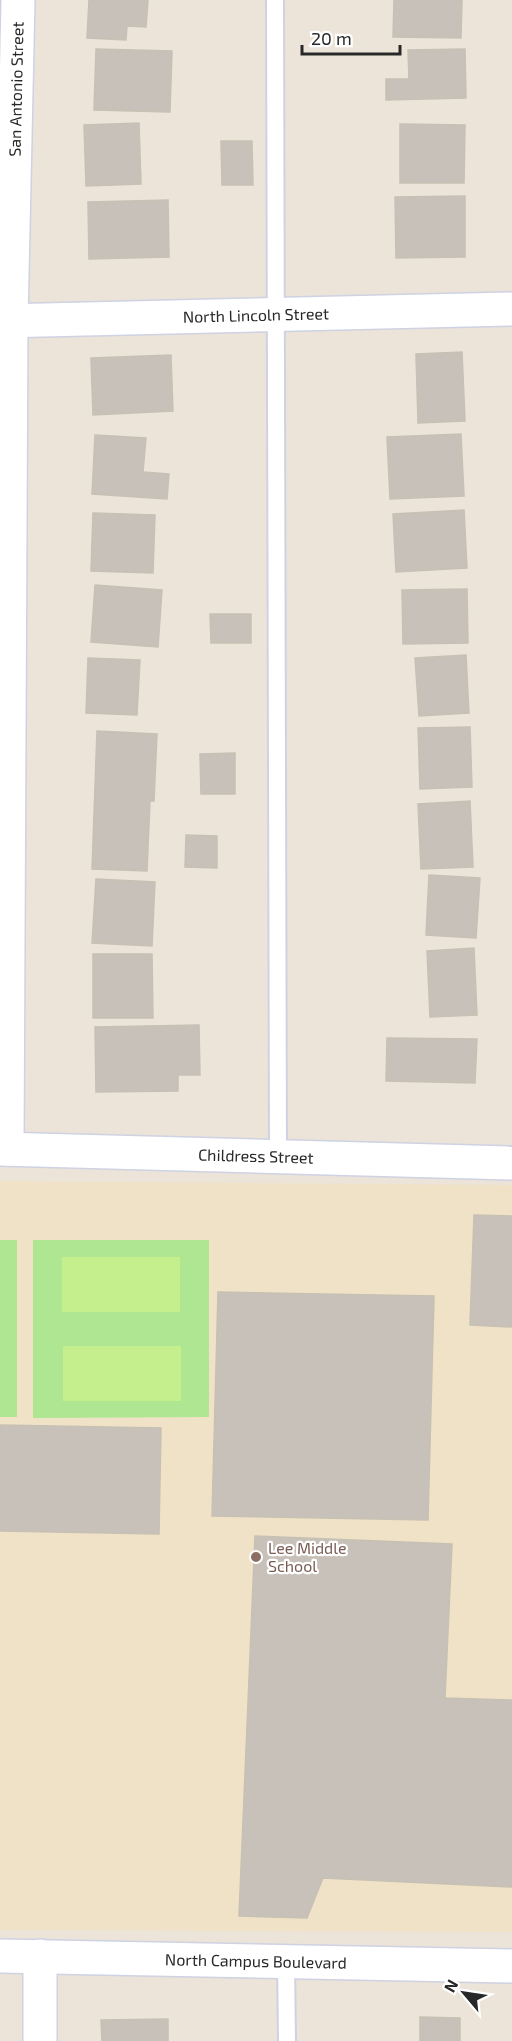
<svg xmlns="http://www.w3.org/2000/svg" width="512" height="2041" font-family="'Exo 2',sans-serif">
<style>
.education{fill:#efe2c7}
.green{fill:#aee691}
.pitch{fill:#c4ef8c}
.building{fill:#c7c1b9;stroke:#c7c0b3;stroke-width:1.5}
.lines{fill:none;stroke-linecap:round;stroke-linejoin:round}
.lane-casing{stroke:#ced2e3;stroke-width:20}
.street-casing{stroke:#ced2e3;stroke-width:36}
.lane{stroke:#fff;stroke-width:16}
.street{stroke:#fff;stroke-width:33}
.education-dot{fill:#8d6e63;stroke:#fff;stroke-width:2}
.labels{text-anchor:middle;stroke-width:4.5;stroke-linejoin:round;paint-order:stroke}
.street-label{font-size:16px;fill:#282828;stroke:#fff}
.education-label{font-size:16px;fill:#785e54;stroke:#fff;text-anchor:start}
</style>
<rect width="100%" height="100%" fill="#ece4d9"/>
<path class="education" d="M0,1181L512,1185V1932L0,1930Z"/>
<g class="green">
<rect x="0" y="1240" width="17" height="177"/>
<path d="M33,1240H209V1417L33,1418Z"/>
</g>
<g class="pitch">
<rect x="62" y="1257" width="118" height="55"/>
<rect x="63" y="1346" width="118" height="55"/>
</g>
<g class="building">
<path d="M89,0H148L146,27L127,26L126,40L87,38Z"/>
<path d="M394,0H462L461,38L393,37Z"/>
<path d="M96,49L172,51L170,112L94,110Z"/>
<path d="M465,49L466,98L386,100V79H409L408,50Z"/>
<path d="M139,123L141,184L86,186L84,125Z"/>
<path d="M400,124L465,125L464,183H400Z"/>
<path d="M221,141H252L253,185H222Z"/>
<path d="M465,196V257L396,258L395,197Z"/>
<path d="M168,200L169,257L89,259L88,202Z"/>
<path d="M462,352L465,421L418,423L416,354Z"/>
<path d="M171,355L173,411L93,415L91,358Z"/>
<path d="M461,434L464,496L390,499L387,437Z"/>
<path d="M95,435L146,438L143,472L169,474L167,499L92,494Z"/>
<path d="M464,510L467,568L396,572L393,514Z"/>
<path d="M93,513L155,515L153,573L91,571Z"/>
<path d="M95,585L162,590L158,647L91,642Z"/>
<path d="M467,589L468,643L403,644L402,590Z"/>
<path d="M210,614H251V643H211Z"/>
<path d="M466,655L469,713L419,716L415,658Z"/>
<path d="M88,658L140,660L137,715L86,713Z"/>
<path d="M470,727L472,787L420,789L418,728Z"/>
<path d="M97,731L157,734L154,801H150L147,871L92,869Z"/>
<path d="M235,753V794H201L200,754Z"/>
<path d="M470,801L473,867L421,869L418,804Z"/>
<path d="M186,835L217,836V868L185,867Z"/>
<path d="M429,875L480,878L476,938L426,935Z"/>
<path d="M96,879L155,882L152,946L92,943Z"/>
<path d="M474,948L477,1015L430,1017L427,951Z"/>
<path d="M93,954H152L153,1018H93Z"/>
<path d="M199,1025L200,1075H178V1091L96,1092L95,1027Z"/>
<path d="M387,1038L477,1039L475,1083L386,1081Z"/>
<path d="M474,1215L512,1216V1327L470,1325Z"/>
<path d="M218,1292L434,1296L428,1520L212,1516Z"/>
<path d="M0,1425L161,1428L159,1534L0,1531Z"/>
<path d="M255,1536L452,1544L445,1698L512,1700V1887L323,1878L307,1918L239,1916Z"/>
<path d="M420,2017L460,2018V2041H420Z"/>
<path d="M168,2019V2041H102L101,2020Z"/>
</g>
<g class="lines">
<g class="lane-casing">
<g id="lane">
<path d="M275,0L278,1157"/>
<path d="M286,1961L287,2041"/>
</g>
</g>
<g class="street-casing">
<g id="street">
<path id="s1" d="M0,321L512,309"/>
<path id="s2" d="M0,1149L512,1163"/>
<path id="s3" d="M7,1149L11,321L18,0"/>
<path id="s4" d="M0,1956L512,1966"/>
<path d="M40,1956V2041"/>
</g>
</g>
<use href="#lane" class="lane"/>
<use href="#street" class="street"/>
</g>
<circle class="education-dot" cx="256" cy="1557" r="6"/>
<g class="labels">
<g class="street-label">
<text dy="6" stroke="none"><textPath href="#s3" startOffset="1060">San Antonio Street</textPath></text>
<text dy="6" stroke="none"><textPath href="#s1" startOffset="256">North Lincoln Street</textPath></text>
<text dy="6" stroke="none"><textPath href="#s2" startOffset="256">Childress Street</textPath></text>
<text dy="6" stroke="none"><textPath href="#s4" startOffset="256">North Campus Boulevard</textPath></text>
</g>
<g class="education-label">
<text x="268" y="1554">Lee Middle<tspan x="268" dy="18">School</tspan></text>
</g>
</g>
<g transform="translate(464 1993) rotate(299)" stroke="#ffffff" stroke-width="4.5" paint-order="stroke">
<path d="M0-4.5L10 22L0 15L-10 22Z" fill="#282828"/>
<text y="-9" font-size="16" font-weight="bold" text-anchor="middle" fill="#282828">N</text>
</g>
<path d="M302 45v9h98v-9" fill="none" stroke="#282828" stroke-width="3"/>
<text x="311" y="45" font-size="18" fill="#282828" stroke="#ffffff" stroke-width="4.5" paint-order="stroke">20 m</text>
</svg>
